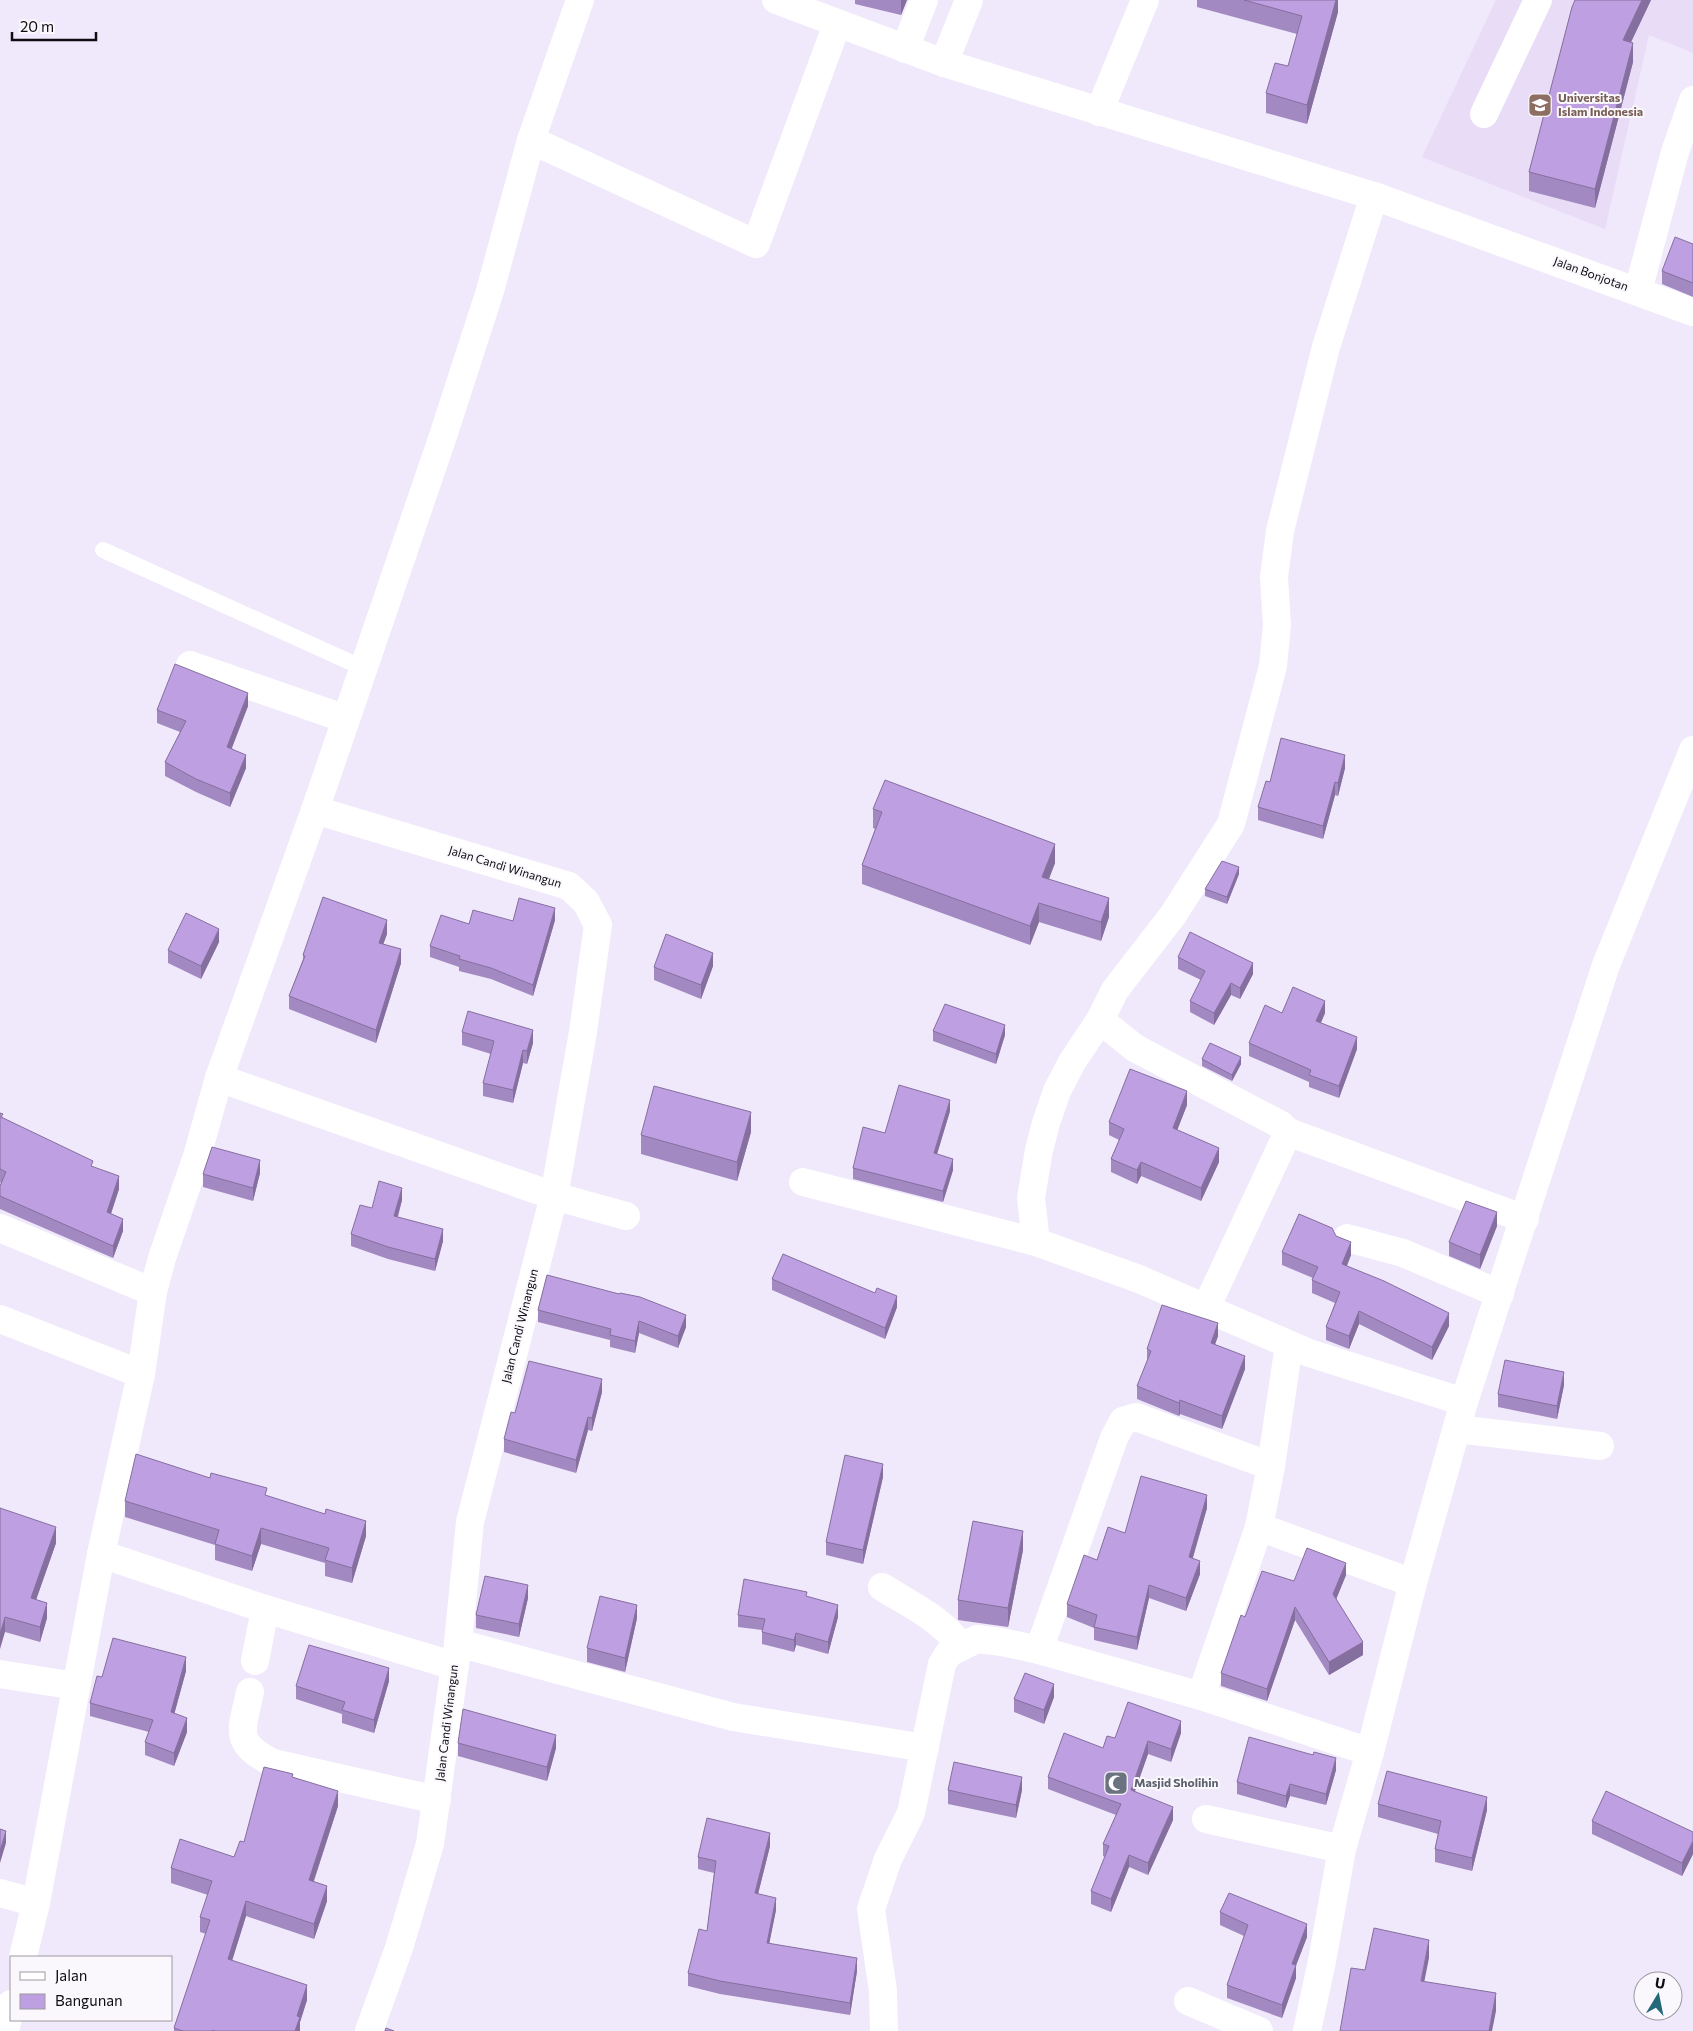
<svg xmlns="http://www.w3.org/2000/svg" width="1693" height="2031" font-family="Commissioner,sans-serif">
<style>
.built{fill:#e8dcf6}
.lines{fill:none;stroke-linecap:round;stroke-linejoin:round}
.lane{stroke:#fff;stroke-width:16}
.street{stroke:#fff;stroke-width:28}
.wall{fill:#a389c2}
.shaded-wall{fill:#856f9e}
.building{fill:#be9fe2;stroke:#856f9e}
.labels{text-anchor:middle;stroke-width:4;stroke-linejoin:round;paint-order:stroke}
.education-label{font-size:12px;font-weight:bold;fill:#785e54;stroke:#faf8fc;text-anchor:start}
.street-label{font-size:12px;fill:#0f0c12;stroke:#faf8fc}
.worship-label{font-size:12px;font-weight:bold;fill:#5b616d;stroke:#faf8fc;text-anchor:start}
</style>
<rect width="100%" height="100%" fill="#f0e8fb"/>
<path class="built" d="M1496,0H1693V53L1649,35L1605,229L1422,157Z"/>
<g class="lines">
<path class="lane" d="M103,550L363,668"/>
<g class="street">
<path d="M776,0L944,63L1374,196L1693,312"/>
<path d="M905,49L924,0"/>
<path d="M944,63L969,0"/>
<path d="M1099,112L1145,0"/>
<path d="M1484,114L1538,0"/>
<path d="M531,140L756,244L837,24"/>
<path d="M1638,291L1675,152L1693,100"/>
<path d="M190,665L346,719"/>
<path d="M315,810L569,886L586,902L598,925L583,1032L554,1196L470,1522L458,1643L430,1844L399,1948L369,2031"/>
<path d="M1100,1020L1135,1048L1281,1125L1288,1132L1206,1308"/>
<path d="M219,1078L554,1196L626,1216"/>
<path d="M1288,1132L1525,1219"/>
<path d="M803,1182L1036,1242L1139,1279L1309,1353L1464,1402"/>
<path d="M0,1228L153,1292L162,1258L197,1156L219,1078L315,810L443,436L490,291L531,140L580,0"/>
<path d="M1347,1238L1403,1253L1500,1294"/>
<path d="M1036,1242L1031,1198L1039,1150L1046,1123L1057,1091L1072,1062L1100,1020L1115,990L1173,915L1231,824L1273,666L1277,625L1274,577L1280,531L1326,347L1374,196"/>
<path d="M0,1319L141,1374"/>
<path d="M1457,1429L1600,1446"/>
<path d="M1259,1527L1413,1583"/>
<path d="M101,1554L141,1374L153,1292"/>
<path d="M882,1587C911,1605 940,1618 961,1646"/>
<path d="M458,1643L733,1717L925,1748"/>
<path d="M1039,1650L1114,1438L1123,1421L1136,1417L1271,1466"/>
<path d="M255,1661L265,1609"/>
<path d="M0,1674L76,1686"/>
<path d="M250,1692C242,1731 232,1742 273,1763L437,1800"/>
<path d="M1201,1696L1259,1527L1271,1466L1289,1345"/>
<path d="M1206,1819L1342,1849"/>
<path d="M0,1893L36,1903L23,1957"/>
<path d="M36,1903L101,1554L265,1609L455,1666"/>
<path d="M1188,2001L1259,2031"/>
<path d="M5,2031L11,2004"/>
<path d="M884,2031L883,1991L871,1909L888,1859L911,1813L942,1664L949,1653L977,1639L1002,1642L1039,1650L1201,1696L1370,1752"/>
<path d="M1307,2031L1322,1961L1342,1849L1370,1752L1413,1583L1464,1402L1606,965L1693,750"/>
</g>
</g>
<g class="wall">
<path d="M855,0H907L901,15L855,4Z"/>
<path d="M1197,0H1338V12L1307,124L1266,113V93L1288,66L1297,34L1197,7Z"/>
<path d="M1575,0H1651L1631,42L1633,62L1595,208L1529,191V172Z"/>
<path d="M1693,244V297L1662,284V271Z"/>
<path d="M248,706L232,748L246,768L230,807L196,792L165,776V762L180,732L157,723V710Z"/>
<path d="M1345,768L1338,796L1335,795L1323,839L1258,820V807L1270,782Z"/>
<path d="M873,809L1055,863L1049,879L1109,917L1101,941L1039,922L1030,945L862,884V865L875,829L873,828Z"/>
<path d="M1239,874L1227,904L1205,896V889Z"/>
<path d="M555,920L533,996L491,979L459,971V967L430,957V946L469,924L513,921Z"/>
<path d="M387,934L383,944L401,963L376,1043L289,1009V996L303,959V955Z"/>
<path d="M219,942L201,979L168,963V950Z"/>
<path d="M1178,957L1253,974L1240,999L1231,995L1214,1025L1190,1012V1001L1201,980L1178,969Z"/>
<path d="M713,966L701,999L654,980V967Z"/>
<path d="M1282,1013H1325L1321,1023L1357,1049L1339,1098L1309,1087V1082L1249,1056V1043Z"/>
<path d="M933,1031L1005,1035L996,1064L933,1041Z"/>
<path d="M462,1032L533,1043L527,1064L523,1063L513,1103L483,1096V1083L491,1054L462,1045Z"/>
<path d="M1202,1059L1241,1064L1232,1081L1202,1066Z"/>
<path d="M1187,1105L1177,1130L1219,1162L1201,1201L1141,1176L1137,1184L1111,1172V1159L1119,1140L1109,1135V1122Z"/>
<path d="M950,1111L937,1154L953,1170L943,1202L853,1179V1168L885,1133Z"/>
<path d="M0,1113L3,1118L93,1167L119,1189L111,1214L123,1231L113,1258L0,1209V1186L1,1183L0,1182Z"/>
<path d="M751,1132L737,1181L641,1154V1135Z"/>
<path d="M260,1173L253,1201L203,1187V1174Z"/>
<path d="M402,1200L398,1217L443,1241L435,1271L388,1259L351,1246V1234L372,1208Z"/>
<path d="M1497,1226L1480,1269L1449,1256V1242Z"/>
<path d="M1336,1236L1351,1255L1347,1266L1449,1326L1432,1360L1359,1324L1349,1349L1326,1340V1327L1335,1303L1312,1293V1280L1313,1278L1282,1265V1252Z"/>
<path d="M547,1275L686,1327L678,1348L639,1333L635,1353L610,1347V1340L538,1322V1310Z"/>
<path d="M772,1279L897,1307L885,1339L772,1290Z"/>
<path d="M1218,1336L1215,1344L1245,1369L1222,1429L1180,1414L1179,1416L1137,1399V1386L1147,1362V1349Z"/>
<path d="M1564,1385L1557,1419L1498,1407V1394Z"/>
<path d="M602,1392L592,1431L588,1430L576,1473L504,1452V1439L515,1413Z"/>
<path d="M883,1477L863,1564L826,1555V1542Z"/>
<path d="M267,1496L366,1536L352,1583L325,1576V1563L261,1544L252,1571L215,1560V1545L125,1517V1501Z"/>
<path d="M0,1508L56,1543L36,1600L47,1618L40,1642L5,1632Z"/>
<path d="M1207,1508L1193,1558L1200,1574L1186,1611L1149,1598L1137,1650L1094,1640V1628L1067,1617V1604L1097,1560L1125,1533Z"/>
<path d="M1023,1550L1008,1627L958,1620V1600Z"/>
<path d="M1346,1575L1336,1599L1363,1655L1329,1675L1295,1620L1267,1701L1221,1686V1673L1245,1617L1294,1581Z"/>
<path d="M807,1596L838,1617L828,1654L796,1645L794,1652L762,1644V1630L738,1627V1615Z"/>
<path d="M528,1598L519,1637L476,1628V1615Z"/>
<path d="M637,1618L625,1672L587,1662V1648Z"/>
<path d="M186,1671L174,1714L187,1732L174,1766L145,1755V1742L149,1732L90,1716V1703L102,1677Z"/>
<path d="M389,1681L374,1733L342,1723V1714L296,1699V1686Z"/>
<path d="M1054,1697L1044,1724L1014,1712V1699Z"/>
<path d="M1181,1733L1171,1762L1148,1754L1135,1791L1173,1820L1148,1875L1129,1867L1111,1912L1091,1904V1891L1105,1857L1103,1856V1844L1116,1815L1048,1789V1777L1103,1748Z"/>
<path d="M458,1743L556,1748L547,1781L458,1756Z"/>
<path d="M1336,1770L1326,1805L1290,1796L1286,1808L1237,1794V1782Z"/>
<path d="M293,1777L338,1806L314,1881L327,1901L314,1939L246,1916L232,1960L307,2000L300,2022V2031H174V2028L206,1934L200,1932V1917L208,1895L171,1883V1868L234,1857L244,1842Z"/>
<path d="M948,1790H1022L1016,1818L948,1804Z"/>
<path d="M1378,1804L1487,1810L1472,1871L1435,1862V1849L1438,1834L1378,1817Z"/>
<path d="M1592,1821L1693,1832V1854L1682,1876L1592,1834Z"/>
<path d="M770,1846L758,1894L776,1910L769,1943L857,1971L850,2015L720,1994L688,1986V1973L707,1931L714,1873L698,1869V1857Z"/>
<path d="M1220,1912L1307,1937L1296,1965V1978L1282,2018L1227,1998V1985L1244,1936L1220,1925Z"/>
</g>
<g class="shaded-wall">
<path d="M901,0H907L901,15Z"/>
<path d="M1336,0H1338V12L1307,124V105Z"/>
<path d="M1642,0H1651L1623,59V40Z"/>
<path d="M1633,43V62L1595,208V189Z"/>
<path d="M248,693V706L227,760V747Z"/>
<path d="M246,755V768L230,807V793Z"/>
<path d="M1345,755V768L1338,796V783Z"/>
<path d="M1335,782V795L1323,839V826Z"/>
<path d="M1055,844V863L1042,896V877Z"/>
<path d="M1239,867V874L1227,904V897Z"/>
<path d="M1109,898V917L1101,941V922Z"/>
<path d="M1039,903V922L1030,945V926Z"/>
<path d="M555,908V920L533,996V985Z"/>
<path d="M387,920V934L379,956V943Z"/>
<path d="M219,929V942L201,979V966Z"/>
<path d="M401,949V963L376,1043V1030Z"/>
<path d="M713,953V966L701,999V985Z"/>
<path d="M1253,963V974L1240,999V988Z"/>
<path d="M1231,983V995L1214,1025V1013Z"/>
<path d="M1325,1001V1013L1316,1033V1021Z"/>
<path d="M1005,1025V1035L996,1064V1054Z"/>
<path d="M533,1030V1043L527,1064V1051Z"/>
<path d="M1357,1037V1049L1339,1098V1086Z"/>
<path d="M523,1050V1063L513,1103V1090Z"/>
<path d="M1241,1057V1064L1232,1081V1075Z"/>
<path d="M1187,1091V1105L1173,1141V1128Z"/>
<path d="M950,1100V1111L934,1164V1153Z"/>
<path d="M751,1112V1132L737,1181V1162Z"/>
<path d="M1219,1148V1162L1201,1201V1188Z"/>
<path d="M953,1159V1170L943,1202V1191Z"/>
<path d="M260,1160V1173L253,1201V1188Z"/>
<path d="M1141,1162V1176L1137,1184V1170Z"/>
<path d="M119,1176V1189L107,1225V1212Z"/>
<path d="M402,1188V1200L394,1228V1216Z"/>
<path d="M1497,1212V1226L1480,1269V1255Z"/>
<path d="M123,1219V1231L113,1258V1246Z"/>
<path d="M443,1229V1241L435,1271V1259Z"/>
<path d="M1351,1242V1255L1342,1277V1264Z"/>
<path d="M897,1296V1307L885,1339V1328Z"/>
<path d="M1359,1311V1324L1349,1349V1336Z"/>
<path d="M1449,1313V1326L1432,1360V1347Z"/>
<path d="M686,1315V1327L678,1348V1336Z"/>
<path d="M639,1321V1333L635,1353V1341Z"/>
<path d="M1218,1323V1336L1211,1356V1343Z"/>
<path d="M1245,1356V1369L1222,1429V1416Z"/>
<path d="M1564,1372V1385L1557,1419V1406Z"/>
<path d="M602,1379V1392L592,1431V1418Z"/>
<path d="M1180,1400V1414L1179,1416V1403Z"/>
<path d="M588,1417V1430L576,1473V1460Z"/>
<path d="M883,1464V1477L863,1564V1550Z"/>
<path d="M1207,1495V1508L1189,1570V1557Z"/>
<path d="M366,1521V1536L352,1583V1568Z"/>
<path d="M56,1527V1543L31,1614V1598Z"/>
<path d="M261,1528V1544L252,1571V1556Z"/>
<path d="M1023,1531V1550L1008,1627V1608Z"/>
<path d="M1200,1561V1574L1186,1611V1598Z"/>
<path d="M1346,1563V1575L1333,1607V1594Z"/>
<path d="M528,1585V1598L519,1637V1624Z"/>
<path d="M1149,1585V1598L1137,1650V1637Z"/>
<path d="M47,1603V1618L40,1642V1627Z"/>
<path d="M637,1605V1618L625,1672V1658Z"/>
<path d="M838,1605V1617L828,1654V1642Z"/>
<path d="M1295,1607V1620L1267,1701V1689Z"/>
<path d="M5,1617V1632L0,1649V1634Z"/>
<path d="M796,1633V1645L794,1652V1640Z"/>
<path d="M1363,1642V1655L1329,1675V1662Z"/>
<path d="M186,1657V1671L171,1726V1712Z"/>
<path d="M389,1668V1681L374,1733V1720Z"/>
<path d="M1054,1684V1697L1044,1724V1710Z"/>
<path d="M187,1718V1732L174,1766V1753Z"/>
<path d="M1181,1721V1733L1171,1762V1749Z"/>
<path d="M556,1735V1748L547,1781V1767Z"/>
<path d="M1148,1741V1754L1131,1802V1790Z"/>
<path d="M1336,1758V1770L1326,1805V1794Z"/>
<path d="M1022,1777V1790L1016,1818V1805Z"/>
<path d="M1290,1784V1796L1286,1808V1796Z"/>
<path d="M338,1791V1806L309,1895V1880Z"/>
<path d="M1487,1797V1810L1472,1871V1858Z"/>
<path d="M1173,1807V1820L1148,1875V1863Z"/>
<path d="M6,1831V1843L0,1863V1851Z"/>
<path d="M770,1833V1846L755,1906V1893Z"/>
<path d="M1693,1841V1854L1682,1876V1863Z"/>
<path d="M1129,1855V1867L1111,1912V1899Z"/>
<path d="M327,1886V1901L314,1939V1924Z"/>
<path d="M776,1898V1910L767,1955V1943Z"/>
<path d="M246,1901V1916L228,1974V1959Z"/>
<path d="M1307,1924V1937L1292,1976V1964Z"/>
<path d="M1429,1940V1958L1421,1998V1981Z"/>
<path d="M857,1958V1971L850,2015V2003Z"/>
<path d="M1296,1965V1978L1282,2018V2005Z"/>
<path d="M307,1985V2000L300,2022V2031H295L297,2016Z"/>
<path d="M1496,1993V2011L1492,2031H1489Z"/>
</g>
<g class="building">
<path d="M1244,0H1336L1307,105L1266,93L1275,63L1288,66L1302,16Z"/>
<path d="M1575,0H1642L1623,40L1633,43L1595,189L1529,172L1572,7Z"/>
<path d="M1675,237L1693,244V283L1662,271Z"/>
<path d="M175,664L248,693L227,747L246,755L230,793L196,779L165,762L186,721L157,710Z"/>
<path d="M1281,738L1345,755L1338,783L1335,782L1323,826L1258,807L1266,781L1270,782Z"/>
<path d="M885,780L1055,844L1042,877L1109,898L1101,922L1039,903L1030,926L862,865L882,812L873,809Z"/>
<path d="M1222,861L1239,867L1227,897L1205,889Z"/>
<path d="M323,897L387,920L379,943L401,949L376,1030L289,996L305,956L303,955Z"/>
<path d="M519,898L555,908L533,985L491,968L459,959L460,956L430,946L441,915L469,924L473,910L513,921Z"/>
<path d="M186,913L219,929L201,966L168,950Z"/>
<path d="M1190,932L1253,963L1240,988L1231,983L1214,1013L1190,1001L1205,971L1178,957Z"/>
<path d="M666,934L713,953L701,985L654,967Z"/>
<path d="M1293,987L1325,1001L1316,1021L1357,1037L1339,1086L1309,1075L1311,1070L1249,1043L1265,1005L1282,1013Z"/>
<path d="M945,1004L1005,1025L996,1054L933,1031Z"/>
<path d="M468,1011L533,1030L527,1051L523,1050L513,1090L483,1083L494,1041L462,1032Z"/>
<path d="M1210,1043L1241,1057L1232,1075L1202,1059Z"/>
<path d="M1130,1069L1187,1091L1173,1128L1219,1148L1201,1188L1141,1162L1137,1170L1111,1159L1124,1129L1109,1122Z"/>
<path d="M899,1085L950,1100L934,1153L953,1159L943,1191L853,1168L863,1127L885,1133Z"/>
<path d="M654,1086L751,1112L737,1162L641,1135Z"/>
<path d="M0,1113L3,1114L1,1117L93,1161L91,1166L119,1176L107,1212L123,1219L113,1246L0,1196V1186L6,1172L0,1169Z"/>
<path d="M212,1147L260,1160L253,1188L203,1174Z"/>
<path d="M379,1181L402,1188L394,1216L443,1229L435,1259L388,1247L351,1234L360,1205L372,1208Z"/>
<path d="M1466,1201L1497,1212L1480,1255L1449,1242Z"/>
<path d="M1299,1214L1332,1228L1336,1236L1351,1242L1342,1264L1384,1281L1449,1313L1432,1347L1359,1311L1349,1336L1326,1327L1340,1292L1312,1280L1318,1267L1282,1252Z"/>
<path d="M783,1254L875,1293L877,1288L897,1296L885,1328L772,1279Z"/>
<path d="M547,1275L619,1294L620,1293L640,1297L686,1315L678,1336L639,1321L635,1341L610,1335L611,1329L538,1310Z"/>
<path d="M1162,1305L1218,1323L1211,1343L1245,1356L1222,1416L1180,1400L1179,1403L1137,1386L1151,1351L1147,1349Z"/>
<path d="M1505,1360L1564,1372L1557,1406L1498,1394Z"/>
<path d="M529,1361L602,1379L592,1418L588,1417L576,1460L504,1439L511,1412L515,1413Z"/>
<path d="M136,1454L210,1478L211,1473L267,1488L265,1495L325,1514L326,1509L366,1521L352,1568L325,1560L329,1548L261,1528L252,1556L215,1544L219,1530L125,1501Z"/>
<path d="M845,1455L883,1464L863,1550L826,1542Z"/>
<path d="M1141,1476L1207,1495L1189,1557L1200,1561L1186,1598L1149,1585L1137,1637L1094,1627L1097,1615L1067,1604L1084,1555L1097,1560L1108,1527L1125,1533Z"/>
<path d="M0,1508L56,1527L31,1598L47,1603L40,1627L5,1617L0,1634Z"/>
<path d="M973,1521L1023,1531L1008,1608L958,1600Z"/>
<path d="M1307,1548L1346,1563L1333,1594L1363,1642L1329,1662L1295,1607L1267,1689L1221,1673L1241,1615L1245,1617L1262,1571L1294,1581Z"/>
<path d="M485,1576L528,1585L519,1624L476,1615Z"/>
<path d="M744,1579L807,1592L806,1596L838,1605L828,1642L796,1633L794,1640L762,1632L765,1619L738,1615Z"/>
<path d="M600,1596L637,1605L625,1658L587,1648Z"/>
<path d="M113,1638L186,1657L171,1712L187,1718L174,1753L145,1742L153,1720L90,1703L97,1676L102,1677Z"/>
<path d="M309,1645L389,1668L374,1720L342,1710L345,1702L296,1686Z"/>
<path d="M1025,1673L1054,1684L1044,1710L1014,1699Z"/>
<path d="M1128,1702L1181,1721L1171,1749L1148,1741L1131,1790L1173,1807L1148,1863L1129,1855L1111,1899L1091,1891L1109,1846L1103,1844L1121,1804L1048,1777L1064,1733L1103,1748L1107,1736L1115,1738Z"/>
<path d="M463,1709L556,1735L547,1767L458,1743Z"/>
<path d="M1249,1737L1313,1755L1314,1752L1336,1758L1326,1794L1290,1784L1286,1796L1237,1782Z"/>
<path d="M954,1762L1022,1777L1016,1805L948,1790Z"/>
<path d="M264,1767L293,1774L292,1777L338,1791L309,1880L327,1886L314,1924L246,1901L228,1959L307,1985L297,2016L300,2017L295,2031H215L213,2030L212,2031H183L174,2028L210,1920L200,1917L212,1881L171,1868L180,1839L234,1857L240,1841L244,1842Z"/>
<path d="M1387,1771L1487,1797L1472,1858L1435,1849L1441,1821L1378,1804Z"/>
<path d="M1606,1791L1693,1832V1841L1682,1863L1592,1821Z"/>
<path d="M707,1818L770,1833L755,1893L776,1898L767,1943L857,1958L850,2003L720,1981L688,1973L699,1929L707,1931L716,1861L698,1857Z"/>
<path d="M0,1829L6,1831L0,1851Z"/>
<path d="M1229,1893L1307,1924L1292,1964L1296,1965L1282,2005L1227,1985L1248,1925L1220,1912Z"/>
<path d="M1374,1928L1429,1940L1421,1981L1496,1993L1489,2031H1340L1351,1968L1365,1970Z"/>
<path d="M386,2028L394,2031H385Z"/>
</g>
<defs>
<g id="university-square" transform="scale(1.25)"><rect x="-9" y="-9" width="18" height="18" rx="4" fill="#8d6e63" stroke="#faf8fc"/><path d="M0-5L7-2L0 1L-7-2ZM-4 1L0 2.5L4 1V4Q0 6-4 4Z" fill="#fff"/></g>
<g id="mosque-square" transform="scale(1.25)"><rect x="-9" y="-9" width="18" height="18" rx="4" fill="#6b7280" stroke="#faf8fc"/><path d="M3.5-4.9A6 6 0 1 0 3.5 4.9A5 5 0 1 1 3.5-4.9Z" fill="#fff"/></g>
</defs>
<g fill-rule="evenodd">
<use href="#university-square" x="1540" y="105"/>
<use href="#mosque-square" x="1116" y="1783"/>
</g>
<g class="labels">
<g class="education-label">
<text x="1558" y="102">Universitas<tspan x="1558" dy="14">Islam Indonesia</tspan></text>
</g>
<g class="street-label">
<text transform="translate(1591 274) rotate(20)" y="4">Jalan Bonjotan</text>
<text transform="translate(505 867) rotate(17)" y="4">Jalan Candi Winangun</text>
<text transform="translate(520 1326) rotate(-76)" y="4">Jalan Candi Winangun</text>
<text transform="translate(447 1723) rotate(-83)" y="4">Jalan Candi Winangun</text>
</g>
<g class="worship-label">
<text x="1134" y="1787">Masjid Sholihin</text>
</g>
</g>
<rect x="10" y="1956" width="162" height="65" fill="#faf8fc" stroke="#9c9a9e"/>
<rect x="20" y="1972" width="25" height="8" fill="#ffffff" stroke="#9c9a9e"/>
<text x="55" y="1981" font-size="15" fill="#0f0c12">Jalan</text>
<rect x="20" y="1994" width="25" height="15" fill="#be9fe2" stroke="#9c9a9e"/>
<text x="55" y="2006" font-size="15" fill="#0f0c12">Bangunan</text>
<g transform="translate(1658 1996) rotate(10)"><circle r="24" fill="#faf8fc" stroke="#9c9a9e"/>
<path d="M0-4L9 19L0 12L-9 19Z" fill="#25687a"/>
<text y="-8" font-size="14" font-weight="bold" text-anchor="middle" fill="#0f0c12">U</text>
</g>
<path d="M12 32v8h84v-8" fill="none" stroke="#0f0c12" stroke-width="2.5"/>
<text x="20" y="32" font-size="15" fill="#0f0c12" stroke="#faf8fc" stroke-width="4" paint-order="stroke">20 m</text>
</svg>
